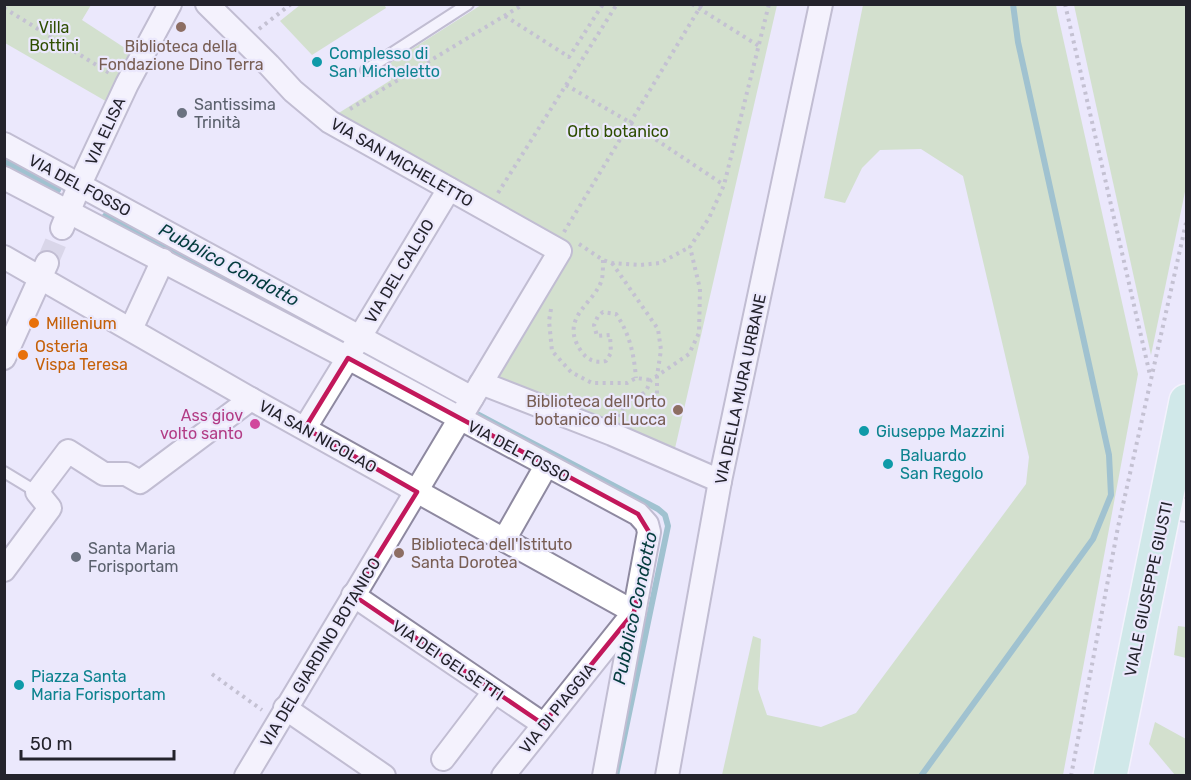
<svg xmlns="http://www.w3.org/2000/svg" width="1191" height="780" font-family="Rubik,sans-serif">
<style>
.green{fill:#b5d798}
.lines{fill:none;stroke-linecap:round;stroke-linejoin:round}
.stream{stroke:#46949b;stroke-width:6}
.street-tunnel{stroke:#c3c1d2;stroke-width:22;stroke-dasharray:22 11;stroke-linecap:butt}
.lane-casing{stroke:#8e89a0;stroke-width:14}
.street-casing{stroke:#8e89a0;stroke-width:26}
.primary-casing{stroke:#fff;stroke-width:36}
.path{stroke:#9492a1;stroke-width:4;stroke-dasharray:3 4.5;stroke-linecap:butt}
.lane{stroke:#fff;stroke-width:10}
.street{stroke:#fff;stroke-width:22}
.primary{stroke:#b0e8d3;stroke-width:33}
.marked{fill:none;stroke:#c2185b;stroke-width:4.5;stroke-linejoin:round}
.education-dot{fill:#8d6e63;stroke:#ebe8fc;stroke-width:2}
.culture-dot{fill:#0f9aa8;stroke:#ebe8fc;stroke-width:2}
.worship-dot{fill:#6b7280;stroke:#ebe8fc;stroke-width:2}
.food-dot{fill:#e8710a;stroke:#ebe8fc;stroke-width:2}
.hotel-dot{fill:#d1479c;stroke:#ebe8fc;stroke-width:2}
.labels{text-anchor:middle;stroke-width:4.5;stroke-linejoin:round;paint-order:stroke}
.park-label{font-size:16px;fill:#2e4d00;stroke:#ebe8fc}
.education-label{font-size:16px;fill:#785e54;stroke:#ebe8fc}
.culture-label{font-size:16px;fill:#0d838f;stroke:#ebe8fc;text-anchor:start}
.worship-label{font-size:16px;fill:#5b616d;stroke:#ebe8fc;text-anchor:start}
.street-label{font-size:16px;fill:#24232c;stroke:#ebe8fc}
.food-label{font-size:16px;fill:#c56008;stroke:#ebe8fc;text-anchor:start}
.hotel-label{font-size:16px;fill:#b23c85;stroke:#ebe8fc;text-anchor:end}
.water-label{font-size:18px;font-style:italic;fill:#043c3e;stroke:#ebe8fc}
</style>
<rect width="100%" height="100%" fill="#ebe8fc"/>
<g class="green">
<path d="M384,4L386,8L312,55L280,21L300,5Z"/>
<path d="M5,5H91L82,20L131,52L109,103L5,43Z"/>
<path d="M481,5H777L673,457L493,380L572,250L333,121L334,116L391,80L390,63Z"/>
<path d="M863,5L1056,4L1057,11L1138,374L1063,775H722L753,636L761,639L758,689L767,715L821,727L856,713L1026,484L1029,457L963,176L921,149L880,150L862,168L845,203L824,198Z"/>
<path d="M1074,5H1186V187L1151,355Z"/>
<path d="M1178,626L1186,627V658L1174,655Z"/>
<path d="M1155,722L1186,739V775H1175L1149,744Z"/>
</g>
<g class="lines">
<g class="stream">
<path d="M4,161L58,190"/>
<path d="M105,216L322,332"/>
<path d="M364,354L447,397"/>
<path d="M477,414L658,509L665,515L668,526L616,776"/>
<path d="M921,776L1093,539L1111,495L1109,455L1018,42L1013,4"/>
</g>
<path class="street-tunnel" d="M47,263L62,228"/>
<g class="lane-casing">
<g id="lane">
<path d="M366,70L468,4"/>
<path d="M4,472L37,492"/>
</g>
</g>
<g class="street-casing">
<g id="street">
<path d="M207,4L269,65L293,91L330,122L560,251L246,776"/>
<path d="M4,144L472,398"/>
<path d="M4,178L348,358L638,514L647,524L649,532L604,776"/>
<path d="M62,228L80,184L127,84L170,4"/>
<path d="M4,257L251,399L634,612L503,776"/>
<path d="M131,329L163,260"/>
<path d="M352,350L449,189"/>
<path d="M4,358L47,263"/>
<path d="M481,383L612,434L720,481"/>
<path d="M305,428L348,358"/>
<path d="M1166,506L1186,510"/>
<path d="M504,540L546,466"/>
<path d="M4,570L50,508L37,492L68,451L104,474H126L140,482L251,399"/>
<path d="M353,595L543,724"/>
<path d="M285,708L384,776"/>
<path d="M443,759L494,692"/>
<path d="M667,776L720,481L821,4"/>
</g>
</g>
<g class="primary-casing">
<path id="primary" d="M1110,776L1186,401"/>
</g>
<g class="path">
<path d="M692,4L759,46"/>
<path d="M1065,4L1150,375"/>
<path d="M4,8L111,74"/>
<path d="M505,16L569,57L603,4"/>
<path d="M259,29L291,4"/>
<path d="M566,85L631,123L724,185"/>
<path d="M350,109L524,4"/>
<path d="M498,193L617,4"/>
<path d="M564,232L702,4"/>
<path d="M579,244L603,260L612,263L640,265L660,263L690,247"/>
<path d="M603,260C603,266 603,273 602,279C595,304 558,317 581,351C588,361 596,363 606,361L611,353L610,335L597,336L594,325L598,316L603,312L616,314C630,334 634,355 636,378"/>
<path d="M612,263L658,329L661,350L657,376V403L662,407"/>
<path d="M551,309L549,321L552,351L571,372L592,383H627L636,378L651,380"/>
<path d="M619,417L628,397L638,398L646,391L651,380L689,354L699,333L700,289L690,247L709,218L724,185L769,4"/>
<path d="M212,674L262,710"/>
<path d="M1071,776L1118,527L1186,223"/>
</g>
<use href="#lane" class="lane"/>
<use href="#street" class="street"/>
<use href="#primary" class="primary"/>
</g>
<path d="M0 0H1191V780H0ZM348,358L638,514L649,532L634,612L543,724L353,595L417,492L305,428Z" fill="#ebe8fc" fill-opacity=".55" fill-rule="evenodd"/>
<path class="marked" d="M348,358L638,514L649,532L634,612L543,724L353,595L417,492L305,428Z"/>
<g class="education-dot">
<circle cx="181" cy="27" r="6"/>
<circle cx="678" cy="410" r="6"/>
<circle cx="399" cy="553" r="6"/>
</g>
<g class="culture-dot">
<circle cx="317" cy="62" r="6"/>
<circle cx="864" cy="431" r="6"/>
<circle cx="888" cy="464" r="6"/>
<circle cx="19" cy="685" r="6"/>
</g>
<g class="worship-dot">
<circle cx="182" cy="113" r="6"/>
<circle cx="76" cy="557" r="6"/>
</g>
<g class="food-dot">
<circle cx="34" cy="323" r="6"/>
<circle cx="23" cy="355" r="6"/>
</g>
<circle class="hotel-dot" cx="255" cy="424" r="6"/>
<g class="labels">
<g class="park-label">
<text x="54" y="33">Villa<tspan x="54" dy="18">Bottini</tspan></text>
<text x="618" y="137">Orto botanico</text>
</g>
<g class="education-label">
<text x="181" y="52">Biblioteca della<tspan x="181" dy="18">Fondazione Dino Terra</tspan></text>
<text x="666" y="407" text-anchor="end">Biblioteca dell'Orto<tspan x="666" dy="18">botanico di Lucca</tspan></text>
<text x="411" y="550" text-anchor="start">Biblioteca dell'Istituto<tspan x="411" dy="18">Santa Dorotea</tspan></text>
</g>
<g class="culture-label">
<text x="329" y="59">Complesso di<tspan x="329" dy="18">San Micheletto</tspan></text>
<text x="876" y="437">Giuseppe Mazzini</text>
<text x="900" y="461">Baluardo<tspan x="900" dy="18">San Regolo</tspan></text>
<text x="31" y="682">Piazza Santa<tspan x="31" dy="18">Maria Forisportam</tspan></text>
</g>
<g class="worship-label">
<text x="194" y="110">Santissima<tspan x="194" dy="18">Trinità</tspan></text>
<text x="88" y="554">Santa Maria<tspan x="88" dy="18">Forisportam</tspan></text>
</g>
<g class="street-label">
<text transform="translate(105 131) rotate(-65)" y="6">VIA ELISA</text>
<text transform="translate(402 162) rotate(30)" y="6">VIA SAN MICHELETTO</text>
<text transform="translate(80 185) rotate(28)" y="6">VIA DEL FOSSO</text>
<text transform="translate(399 271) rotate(-59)" y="6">VIA DEL CALCIO</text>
<text transform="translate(740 389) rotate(-78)" y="6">VIA DELLA MURA URBANE</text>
<text transform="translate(318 436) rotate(29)" y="6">VIA SAN NICOLAO</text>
<text transform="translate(519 451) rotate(28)" y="6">VIA DEL FOSSO</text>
<text transform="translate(1148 589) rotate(-78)" y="6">VIALE GIUSEPPE GIUSTI</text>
<text transform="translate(320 652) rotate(-59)" y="6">VIA DEL GIARDINO BOTANICO</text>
<text transform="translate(448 660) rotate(34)" y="6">VIA DEI GELSETTI</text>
<text transform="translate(557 708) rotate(-51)" y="6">VIA DI PIAGGIA</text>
</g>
<g class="food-label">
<text x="46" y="329">Millenium</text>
<text x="35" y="352">Osteria<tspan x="35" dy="18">Vispa Teresa</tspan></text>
</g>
<g class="hotel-label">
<text x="243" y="421">Ass giov<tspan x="243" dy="18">volto santo</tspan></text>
</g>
<g class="water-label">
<text transform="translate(229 265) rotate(28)" y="6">Pubblico Condotto</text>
<text transform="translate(635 608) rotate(-78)" y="6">Pubblico Condotto</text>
</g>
</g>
<rect width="1191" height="780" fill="none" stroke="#24232c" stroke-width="12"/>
<path d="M21 750v9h153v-9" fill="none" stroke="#24232c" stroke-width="3"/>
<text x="30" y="750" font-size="18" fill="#24232c" stroke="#ebe8fc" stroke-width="4.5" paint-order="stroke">50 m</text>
</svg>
